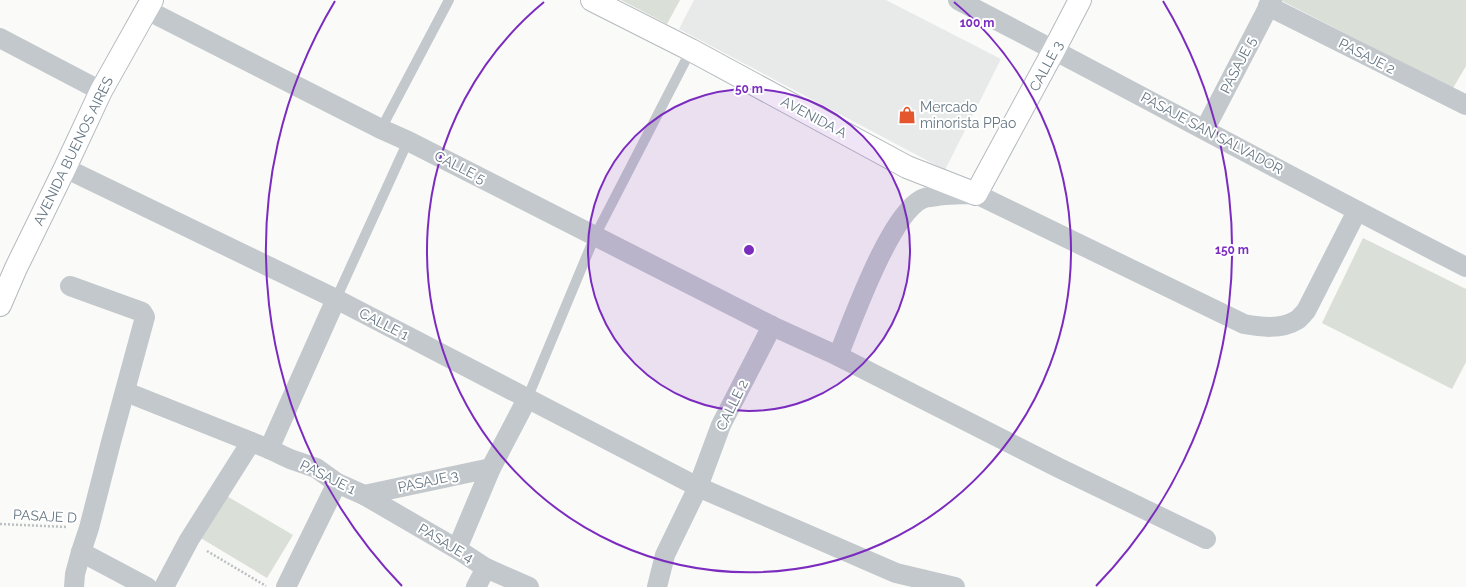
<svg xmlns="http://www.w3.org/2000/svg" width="1466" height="587" font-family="Raleway,sans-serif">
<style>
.built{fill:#e8e9e9}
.green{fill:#dadfd7}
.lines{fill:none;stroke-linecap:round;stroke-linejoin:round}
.secondary-casing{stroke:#b3babf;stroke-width:24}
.path{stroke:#bbbfc2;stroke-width:2.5;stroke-dasharray:2 2;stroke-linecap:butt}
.lane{stroke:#c3c8cc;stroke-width:10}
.street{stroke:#c3c8cc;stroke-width:20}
.secondary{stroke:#fff;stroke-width:22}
.ring{fill:none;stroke:#7b2cbf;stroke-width:2}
.labels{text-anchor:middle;stroke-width:4;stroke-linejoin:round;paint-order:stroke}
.street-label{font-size:14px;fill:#657683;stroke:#fff}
.poi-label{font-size:14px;fill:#657683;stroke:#fff;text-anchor:start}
.centre{fill:#7b2cbf;stroke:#fff;stroke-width:2}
.ring-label{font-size:12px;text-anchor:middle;font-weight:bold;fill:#7b2cbf;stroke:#fff;stroke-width:4;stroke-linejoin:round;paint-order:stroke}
</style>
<rect width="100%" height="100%" fill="#fafaf8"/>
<path class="built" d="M694,0H886L1001,59L945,170L679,29Z"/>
<g class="green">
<path d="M621,0H680L667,24Z"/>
<path d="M1280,0H1466V66L1453,88Z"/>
<path d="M1363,238L1466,289V362L1452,389L1322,323Z"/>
<path d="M220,492L293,535L267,578L194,534Z"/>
</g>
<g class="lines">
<g class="secondary-casing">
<g id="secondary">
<path d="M592,0L691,50L907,167L976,194L1054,50L1080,0"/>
<path d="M0,305L16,268L65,168L101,91L152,0"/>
</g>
</g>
<g class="path">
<path d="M0,524L67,527"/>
<path d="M207,551L266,586"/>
</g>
<g class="lane">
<path d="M381,129L449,0"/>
<path d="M336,299L408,141"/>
<path d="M527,399L595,236L691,50"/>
</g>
<g class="street">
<path d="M958,0C1128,88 1295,180 1466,267"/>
<path d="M1268,6L1466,105"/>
<path d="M147,10L381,129L408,141L772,326L838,356C852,322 890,214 922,199C924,198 928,197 931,197C946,194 961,194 976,194L1244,324C1260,327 1281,330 1297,320C1300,318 1303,314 1306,311L1357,211"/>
<path d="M0,38L101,91"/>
<path d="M1205,129L1272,0"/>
<path d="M65,168L336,299L698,487L896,573L955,587"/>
<path d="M70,286L142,312L145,317L111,442L89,528L81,552L75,574L74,587"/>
<path d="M838,356L1059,468L1206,539"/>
<path d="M126,392L269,449L290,459L316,468L337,483L364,495L457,549L486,568L529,587"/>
<path d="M269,449L336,299"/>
<path d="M364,495L491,468"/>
<path d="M457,549L491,468L527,399"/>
<path d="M81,552L147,587"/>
<path d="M164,587L189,540L251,442"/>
<path d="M286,587L337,483"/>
<path d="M476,587L486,568"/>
<path d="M657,587L665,555L698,487L721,425L772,326"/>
</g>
<use href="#secondary" class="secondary"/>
</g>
<circle cx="749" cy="250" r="161" fill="#7b2cbf" fill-opacity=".12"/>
<g class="ring">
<circle cx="749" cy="250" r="161"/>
<path d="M954 2A322 322 0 1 1 544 2"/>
<path d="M402 586A483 483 0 0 1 335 1M1163 1A483 483 0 0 1 1096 586"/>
</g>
<defs>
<g id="shop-bare" transform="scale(1.38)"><path d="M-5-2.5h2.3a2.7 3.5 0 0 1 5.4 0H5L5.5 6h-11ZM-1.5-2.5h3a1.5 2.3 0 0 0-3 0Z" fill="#e4572e" stroke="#fff" stroke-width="2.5" paint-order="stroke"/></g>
</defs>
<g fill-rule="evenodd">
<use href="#shop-bare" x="907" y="115"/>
</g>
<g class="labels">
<g class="street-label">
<text transform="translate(1367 56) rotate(27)" y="5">PASAJE 2</text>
<text transform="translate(1238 65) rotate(-63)" y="5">PASAJE 5</text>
<text transform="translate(1046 66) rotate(-62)" y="5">CALLE 3</text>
<text transform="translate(814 117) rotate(28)" y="5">AVENIDA A</text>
<text transform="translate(1212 133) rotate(28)" y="5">PASAJE SAN SALVADOR</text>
<text transform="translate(73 151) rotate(-64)" y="5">AVENIDA BUENOS AIRES</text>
<text transform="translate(460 167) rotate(27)" y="5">CALLE 5</text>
<text transform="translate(384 324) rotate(27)" y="5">CALLE 1</text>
<text transform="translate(732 405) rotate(-64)" y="5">CALLE 2</text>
<text transform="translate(328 477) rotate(26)" y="5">PASAJE 1</text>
<text transform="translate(428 481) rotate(-12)" y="5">PASAJE 3</text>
<text transform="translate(45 516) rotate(3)" y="5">PASAJE D</text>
<text transform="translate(446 543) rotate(31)" y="5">PASAJE 4</text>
</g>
<g class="poi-label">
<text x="920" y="112">Mercado<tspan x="920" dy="16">minorista PPao</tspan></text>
</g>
</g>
<circle cx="749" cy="250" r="6" class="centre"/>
<g class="ring-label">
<text x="977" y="27">100 m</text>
<text x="749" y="93">50 m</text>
<text x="1232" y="254">150 m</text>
</g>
</svg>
